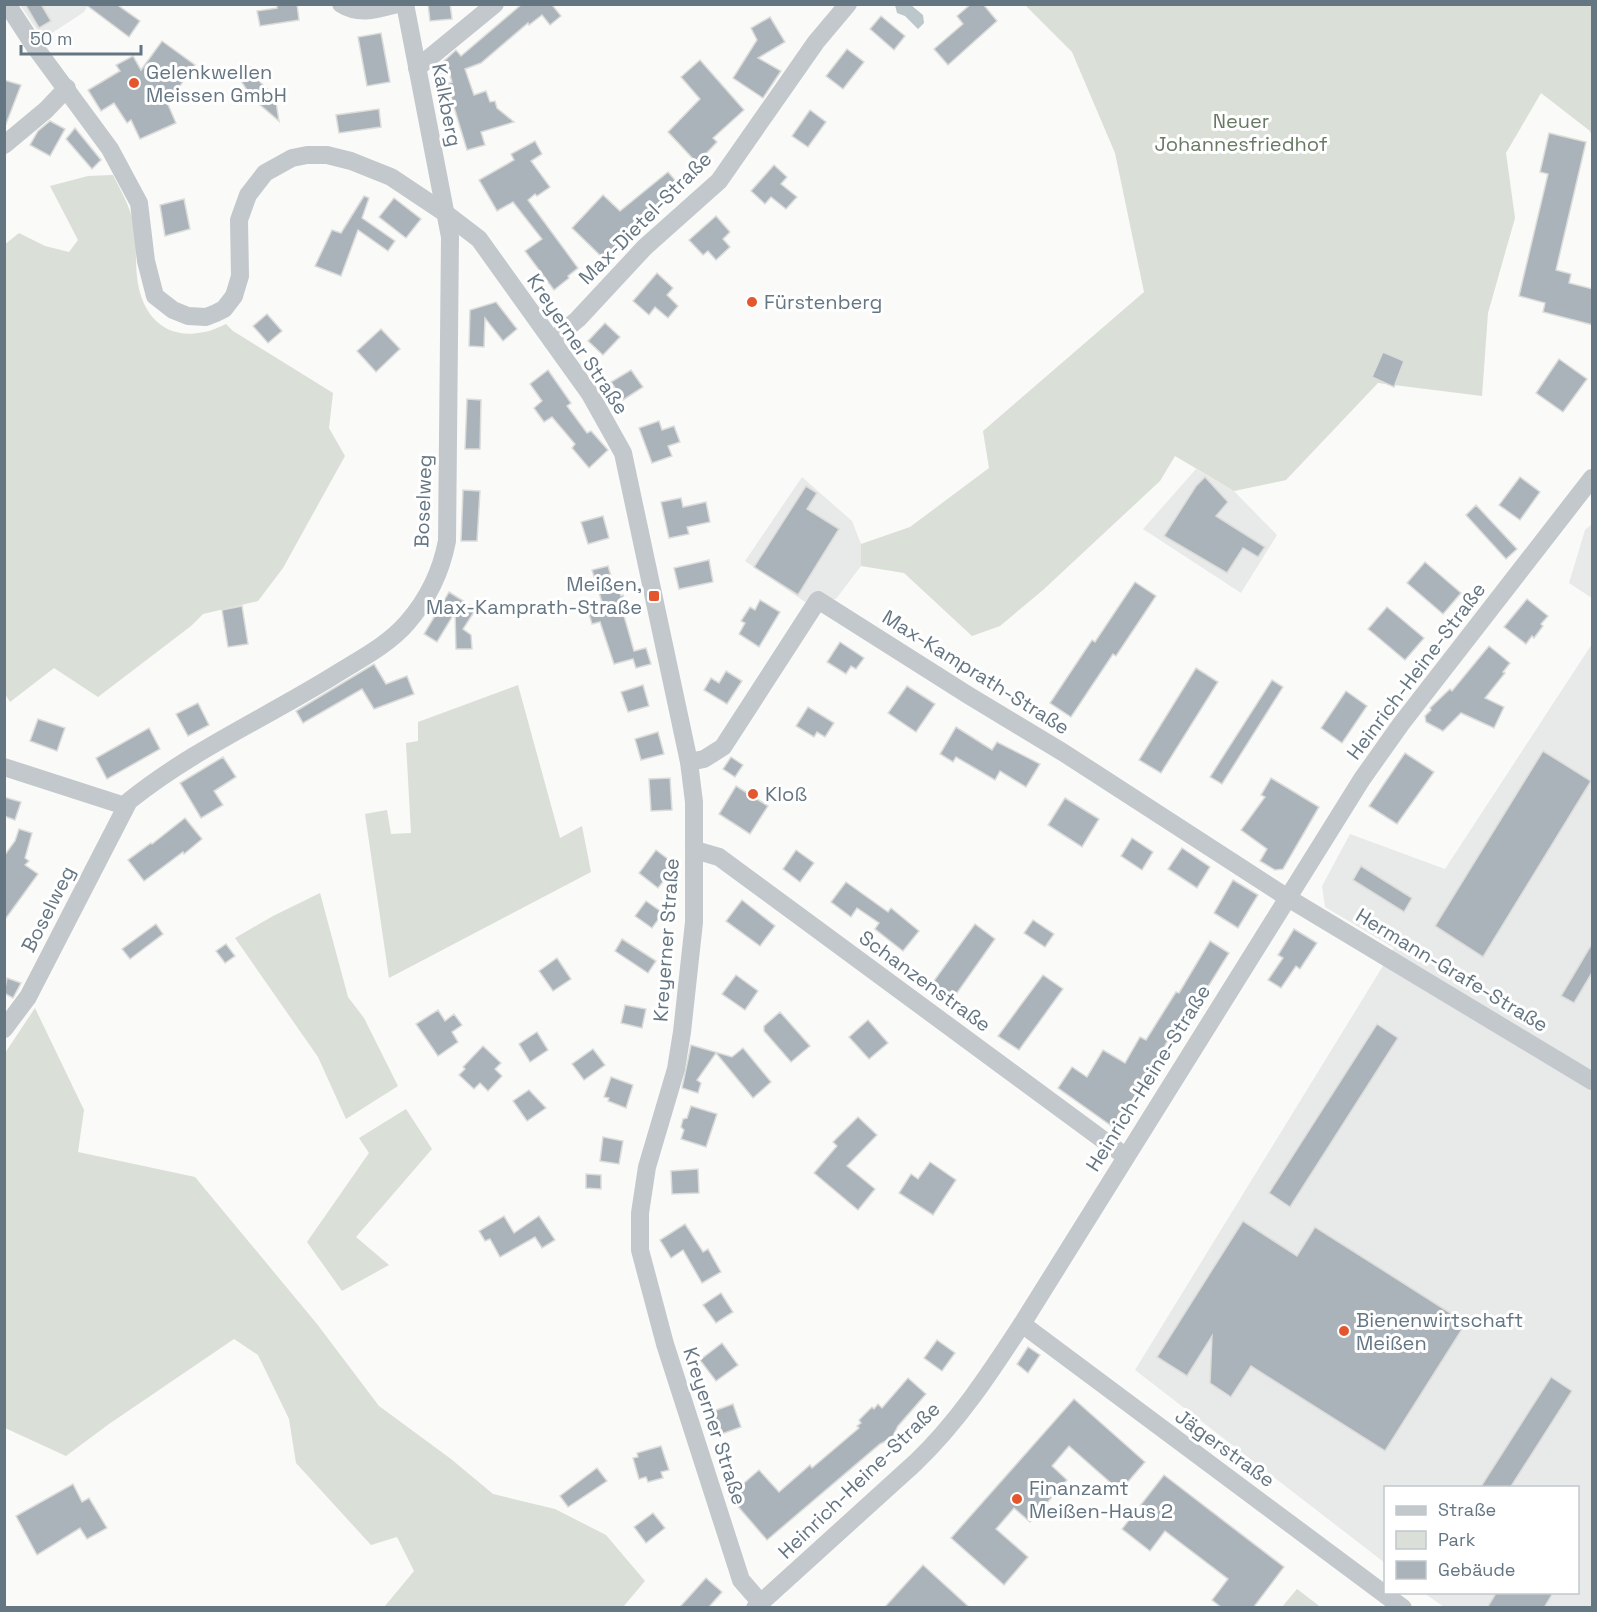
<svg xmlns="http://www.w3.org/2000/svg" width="1597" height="1612" font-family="'Space Grotesk',sans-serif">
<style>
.built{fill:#e8e9e9}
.green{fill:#dadfd7}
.water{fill:#bbc7cb}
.building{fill:#aab3b9;stroke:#dcdcda;stroke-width:1.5}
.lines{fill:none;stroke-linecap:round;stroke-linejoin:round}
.street{stroke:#c3c8cc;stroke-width:18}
.poi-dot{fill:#e4572e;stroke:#fff;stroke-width:2}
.labels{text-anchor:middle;stroke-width:6;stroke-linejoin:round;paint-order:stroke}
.poi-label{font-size:20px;fill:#657683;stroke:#fff;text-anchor:start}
.street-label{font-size:20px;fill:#657683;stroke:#fff}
.park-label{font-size:20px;fill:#687a64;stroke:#fff}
</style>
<rect width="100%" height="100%" fill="#fafaf8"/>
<g class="built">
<path d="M20,5H88L84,12L43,39Z"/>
<path d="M1196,469L1234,491L1277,535L1241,593L1143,529Z"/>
<path d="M802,477L852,521L861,544V566L836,599L805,602L745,561Z"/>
<path d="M1592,524V598L1569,583L1585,530Z"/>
<path d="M1592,644V1607H1444L1424,1593L1578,1592V1488H1386L1385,1563L1135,1370L1394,948L1325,907L1322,886L1350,834L1445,869Z"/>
</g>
<g class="green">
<path d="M1025,5H1592V137L1590,131L1541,93L1506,153L1515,218L1488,313L1482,396L1378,383L1286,480L1234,491L1175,456L1160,481L1043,590L1000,626L972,636L904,573L861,566V544L910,527L989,468L983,431L1144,292L1115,153L1072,52Z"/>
<path d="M113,175C121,191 131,208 134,226C137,243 135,260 137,277C141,314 164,341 204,332C212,331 219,327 226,324L233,331L333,393L329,428L345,456L283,568L258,601L203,614L191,626L98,697L54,668L10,702L5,694L4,245L19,233L45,246L69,252L78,240L50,186L88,176Z"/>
<path d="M518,685L560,838L582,826L591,872L389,978L365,814L387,810L391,834L411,833L406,743L418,741V722Z"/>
<path d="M320,893L348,997L364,1018L398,1086L346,1119L318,1057L235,938L273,916Z"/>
<path d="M35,1008L84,1110L78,1152L195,1177L317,1324L379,1406L451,1459L493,1494L555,1509L606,1535L645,1581L623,1607H380L385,1606L414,1571L397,1537L371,1545L296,1463L289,1419L258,1355L234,1339L109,1424L66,1456L5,1428V1053Z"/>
<path d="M406,1109L432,1149L356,1237L389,1265L342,1291L307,1242L369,1153L359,1138Z"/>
<path d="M1297,1589L1318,1605L1319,1607H1282Z"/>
</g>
<path class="water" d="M895,5H911L923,15L924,23L918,29L905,16L897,13Z"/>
<g class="building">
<path d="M25,4H41L51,21L39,28Z"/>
<path d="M85,4H116L140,21L129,37Z"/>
<path d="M277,4H297L299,20L260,26L257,11L277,8Z"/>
<path d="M428,4H450L452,19L430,21Z"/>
<path d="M522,4H555L553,6L561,16L550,25L542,15L529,25L528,23L481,63L465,69L474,95L486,91L490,102L495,101L497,108L514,122L481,132L485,145L467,150L447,84L452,82L450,75L436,80L435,79L448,68L444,61L456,50L461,56Z"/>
<path d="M971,4H983L997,21L948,65L934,49L963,24L957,16Z"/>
<path d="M881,16L905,36L894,50L870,29Z"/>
<path d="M770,17L785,42L758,58L781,71L763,98L733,78L757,40L751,28Z"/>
<path d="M381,33L390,82L367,86L358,37Z"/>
<path d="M162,41L195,65L172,97L166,100L176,123L140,139L131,120L127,123L114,103L101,111L88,90L120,71L116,65L133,56L141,70Z"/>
<path d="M847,49L864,62L843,89L826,76Z"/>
<path d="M700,60L744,110L713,138L717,142L697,163L668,132L700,99L681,77Z"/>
<path d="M251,67L261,83L275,96L279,121L252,98L236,73Z"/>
<path d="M4,80L21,85L6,124H4Z"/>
<path d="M379,109L381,127L339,133L336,115Z"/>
<path d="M810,110L826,122L808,147L792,136Z"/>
<path d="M50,121L65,129L50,156L30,145L38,131Z"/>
<path d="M75,128L101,160L92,169L66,139Z"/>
<path d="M1549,133L1586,142L1556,270L1571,274L1569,283L1593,289V325L1543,312L1545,303L1519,296L1548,174L1540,172Z"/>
<path d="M535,141L542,154L531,161L550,187L537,196L535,194L528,200L578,268L568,276L569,278L554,290L525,251L542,239L513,202L497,211L479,180L514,160L511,154Z"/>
<path d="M774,165L787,177L781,184L797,197L786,209L771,197L765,204L751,191Z"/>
<path d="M668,172L680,186L642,219L643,221L606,261L572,228L603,195L620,211Z"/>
<path d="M364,196L369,198L362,218L395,241L388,251L358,230L341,276L315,266L332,230L341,233Z"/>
<path d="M394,198L421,219L406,238L379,217Z"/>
<path d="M184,199L190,229L165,236L160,205Z"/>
<path d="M716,216L730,232L723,239L730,247L716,260L708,251L703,255L689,240Z"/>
<path d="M657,273L673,288L667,295L678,306L668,318L655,307L649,315L633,301Z"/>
<path d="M496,302L517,329L503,341L485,318L484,347L469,346L470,310Z"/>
<path d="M267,314L282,331L268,343L253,326Z"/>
<path d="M605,323L620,337L603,355L588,341Z"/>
<path d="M381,329L400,349L376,372L357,351Z"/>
<path d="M1383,352L1404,361L1394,387L1372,377Z"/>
<path d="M1559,359L1587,379L1563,412L1536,393Z"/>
<path d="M548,370L571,403L567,406L587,433L591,431L608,450L589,468L572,448L575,444L552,417L544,422L534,408L542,401L530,384Z"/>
<path d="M631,370L643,387L623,400L611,382Z"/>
<path d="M467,399L481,400L480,449H465Z"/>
<path d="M659,421L662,430L674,426L680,442L668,446L672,456L652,463L639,428Z"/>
<path d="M1205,477L1228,502L1216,516L1265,547L1258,557L1243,548L1227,573L1164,536L1196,486Z"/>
<path d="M1520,477L1540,492L1520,520L1499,505Z"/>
<path d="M806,486L817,493L807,509L839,529L798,595L754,567Z"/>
<path d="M463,490L480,491L477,541H461Z"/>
<path d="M681,498L683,507L706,502L710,522L687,527L689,534L669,538L661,502Z"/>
<path d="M1476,505L1517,549L1506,559L1466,515Z"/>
<path d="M603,516L609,538L588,544L581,522Z"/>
<path d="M709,560L713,582L679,589L674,568Z"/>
<path d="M1425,562L1461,593L1443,614L1407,583Z"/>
<path d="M608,566L615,589L618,588L621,596L623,595L627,607L625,608L627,615L624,616L634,651L646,648L651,664L636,668L633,659L614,664L600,622L592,624L587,607L602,602L592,570Z"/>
<path d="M1135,582L1156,596L1116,656L1113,654L1071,717L1050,703L1092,640L1095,642Z"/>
<path d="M449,592L476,609L463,629L471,635L472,649H456L455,612L437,642L424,634Z"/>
<path d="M1527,599L1548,616L1541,624L1543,626L1534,638L1532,636L1526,644L1504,627Z"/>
<path d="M760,600L780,612L759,647L739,634L745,623L741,621L750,607L755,610Z"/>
<path d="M242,606L248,644L228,647L222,610Z"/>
<path d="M1387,607L1424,638L1405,660L1368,629Z"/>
<path d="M840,642L864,658L856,669L851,666L846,674L827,662Z"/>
<path d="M1489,646L1510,663L1503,672L1505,673L1485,698L1504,707L1494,728L1461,713L1443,731L1426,722L1425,716L1431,710L1430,708L1450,689L1452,691Z"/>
<path d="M374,664L386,684L407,676L414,694L374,709L362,689L303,723L296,711Z"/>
<path d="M1196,668L1218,682L1161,773L1139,760Z"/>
<path d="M726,671L742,681L727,704L704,690L711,678L719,683Z"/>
<path d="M1272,680L1283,687L1222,784L1210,777Z"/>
<path d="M643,685L649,706L628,712L621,692Z"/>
<path d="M907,686L935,704L916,732L888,713Z"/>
<path d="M1346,691L1367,706L1342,743L1321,728Z"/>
<path d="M198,703L209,725L188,736L176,714Z"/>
<path d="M808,707L834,723L825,737L817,732L814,737L796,726Z"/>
<path d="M38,719L65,728L57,751L30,741Z"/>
<path d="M956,727L992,750L997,742L1040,764L1026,787L1000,771L995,780L956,757L953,762L940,754Z"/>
<path d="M149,728L160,749L107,779L96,758Z"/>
<path d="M658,732L664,754L641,760L635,739Z"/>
<path d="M1543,751L1591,781L1483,957L1435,926Z"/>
<path d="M1405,753L1434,772L1397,824L1369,806Z"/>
<path d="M223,757L236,777L214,791L223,805L201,818L180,783Z"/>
<path d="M731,757L743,765L735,777L723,769Z"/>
<path d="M670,778L672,810L651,811L649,779Z"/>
<path d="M1271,778L1319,807L1283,869L1275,870L1260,861L1267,849L1241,830L1265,797L1261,795Z"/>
<path d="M736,786L768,806L750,834L719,814Z"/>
<path d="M4,797L21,802L15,820L4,816Z"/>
<path d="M1065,798L1099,819L1082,847L1048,825Z"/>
<path d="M185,818L202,839L184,854L183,852L144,881L128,860L151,843L152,844Z"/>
<path d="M19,829L32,833L25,858L29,861L25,865L38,874L4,921V856L15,841Z"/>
<path d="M1132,838L1153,852L1142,870L1121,856Z"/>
<path d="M1182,848L1210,867L1197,888L1168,869Z"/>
<path d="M656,850L673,863L669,868L672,870L658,888L639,873Z"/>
<path d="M796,850L814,863L800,882L783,869Z"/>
<path d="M1361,866L1412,898L1404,912L1353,880Z"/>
<path d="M1233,880L1258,895L1238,928L1214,913Z"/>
<path d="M846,882L888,912L891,908L919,931L903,951L875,929L879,923L857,908L851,917L831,902Z"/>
<path d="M742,900L775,926L760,946L726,921Z"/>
<path d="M646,901L663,913L652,928L635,916Z"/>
<path d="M1033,920L1054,934L1045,947L1024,933Z"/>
<path d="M156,924L163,934L130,959L122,949Z"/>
<path d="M975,924L995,939L952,1000L931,985Z"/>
<path d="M1294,929L1317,943L1300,969L1296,966L1281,988L1268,980L1283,958L1278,955Z"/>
<path d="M622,939L656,961L648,973L615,951Z"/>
<path d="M1210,941L1229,953L1178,1035L1173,1032L1132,1101L1135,1103L1119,1126L1113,1127L1058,1088L1072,1067L1087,1077L1103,1050L1125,1063L1140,1037L1146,1040L1176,992L1179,993Z"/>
<path d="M1593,942V971L1574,1003L1561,996Z"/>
<path d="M226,944L235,956L225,963L216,951Z"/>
<path d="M557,958L571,979L553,991L539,971Z"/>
<path d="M736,975L758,991L745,1010L722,994Z"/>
<path d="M1043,975L1063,989L1019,1050L998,1036Z"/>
<path d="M7,978L21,983L13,998L4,993Z"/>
<path d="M625,1005L646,1009L642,1028L621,1023Z"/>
<path d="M438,1010L445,1021L454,1014L462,1025L452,1032L458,1042L438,1056L416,1024Z"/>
<path d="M780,1012L810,1046L791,1062L764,1031V1026Z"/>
<path d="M868,1020L888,1043L869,1059L849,1037Z"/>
<path d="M1377,1024L1398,1038L1290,1207L1269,1193Z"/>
<path d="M537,1032L548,1050L530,1062L519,1044Z"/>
<path d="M691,1045L732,1057L743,1048L771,1082L753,1098L716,1053L697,1080L701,1083L698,1093L682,1088Z"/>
<path d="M483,1046L501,1063L495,1069L502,1076L488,1091L480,1083L474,1089L459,1075L465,1069L463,1067Z"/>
<path d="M593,1049L605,1065L584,1080L572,1064Z"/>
<path d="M611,1077L633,1085L626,1108L608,1101L609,1098L604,1097Z"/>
<path d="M529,1090L546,1108L527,1121L513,1101Z"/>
<path d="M691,1106L717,1114L706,1147L681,1139L684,1130L681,1127L683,1119L687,1118Z"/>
<path d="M858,1117L877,1135L847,1166L875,1189L858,1210L814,1173L837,1146L833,1142Z"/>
<path d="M603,1137L623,1141L619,1164L600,1161Z"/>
<path d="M930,1162L956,1180L933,1215L899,1193L911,1174L918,1179Z"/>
<path d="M698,1169L699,1193L672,1194L671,1171Z"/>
<path d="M586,1174L601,1175V1189L586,1188Z"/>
<path d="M504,1216L514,1233L539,1216L555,1240L542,1248L535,1237L500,1257L490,1239L485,1241L479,1231Z"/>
<path d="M1243,1221L1297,1256L1315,1227L1466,1323L1385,1451L1251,1366L1231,1397L1210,1383L1212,1336L1187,1376L1157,1357Z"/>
<path d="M685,1224L703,1252L708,1249L721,1272L702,1283L683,1250L671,1258L660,1240Z"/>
<path d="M721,1293L733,1312L716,1323L703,1305Z"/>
<path d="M937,1340L955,1353L942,1371L924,1358Z"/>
<path d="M722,1343L738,1365L716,1381L700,1360Z"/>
<path d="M1028,1347L1040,1355L1028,1373L1017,1364Z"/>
<path d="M1551,1377L1572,1391L1510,1488H1480Z"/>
<path d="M908,1378L926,1394L898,1426L892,1438L880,1444L767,1540L729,1496L759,1470L779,1492L810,1465L812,1468L859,1428L857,1426L861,1423L859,1420L872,1407L874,1409L878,1404L882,1408Z"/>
<path d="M1074,1399L1145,1462L1120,1491L1069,1446L1052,1466L1067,1480L1030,1522L1014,1508L996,1529L1028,1557L1004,1585L951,1538Z"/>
<path d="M733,1404L741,1427L716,1436L708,1413Z"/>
<path d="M661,1446L669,1470L661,1472L663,1478L648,1482L646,1477L639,1479L633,1458L638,1457L637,1453Z"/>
<path d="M597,1468L607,1481L568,1507L560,1496Z"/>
<path d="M1164,1475L1284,1567L1253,1608H1222L1212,1600L1228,1579L1165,1531L1150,1551L1122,1529Z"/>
<path d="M73,1484L82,1502L89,1498L107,1528L87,1539L80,1528L37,1555L16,1516Z"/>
<path d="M653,1513L665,1528L646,1543L634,1527Z"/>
<path d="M923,1565L935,1576L970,1608H884Z"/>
<path d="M706,1578L722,1592L708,1608H679Z"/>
<path d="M1496,1593H1553L1544,1608H1487Z"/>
</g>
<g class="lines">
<g class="street">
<path d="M7,4L35,47L110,149L139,203L146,261L155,296L173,310L188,316L206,317L216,313L224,309L234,296L240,276L239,220L248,195L265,173L292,158L307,155H327L351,161L391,177L445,213L479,239L590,394L623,453L689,762L694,802V922L682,1032L676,1069L647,1167L640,1213V1250L665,1344L741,1580L761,1603"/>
<path d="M341,4C360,16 378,9 397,4"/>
<path d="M417,68L495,4"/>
<path d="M4,145L46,110L67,88"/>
<path d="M552,341L578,319L645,247L719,181L816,42L848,4"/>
<path d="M689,762L704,759L723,747L818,600L968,695L1064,753L1288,898L1592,1081"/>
<path d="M4,767L125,806"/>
<path d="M695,850L719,857L1125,1156"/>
<path d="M4,1029L28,997L129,801C191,751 265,718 333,676C358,660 387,646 407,623C428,599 441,572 447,541L450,237L405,4"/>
<path d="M1022,1324L1403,1608"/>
<path d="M755,1608L915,1463C958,1422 990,1373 1022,1324L1362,779L1401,724L1592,478"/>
</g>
</g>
<g class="poi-dot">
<circle cx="134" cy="83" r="6"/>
<circle cx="752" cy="302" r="6"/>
<rect x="648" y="590" width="12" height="12" rx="3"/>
<circle cx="753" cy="794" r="6"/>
<circle cx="1344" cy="1331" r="6"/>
<circle cx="1017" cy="1499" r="6"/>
</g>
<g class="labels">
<g class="poi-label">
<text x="146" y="79">Gelenkwellen<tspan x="146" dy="23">Meissen GmbH</tspan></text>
<text x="764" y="309">Fürstenberg</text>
<text x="642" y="591" text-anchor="end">Meißen,<tspan x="642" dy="23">Max-Kamprath-Straße</tspan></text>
<text x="765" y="801">Kloß</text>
<text x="1356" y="1327">Bienenwirtschaft<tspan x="1356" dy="23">Meißen</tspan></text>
<text x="1029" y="1495">Finanzamt<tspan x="1029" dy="23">Meißen-Haus 2</tspan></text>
</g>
<g class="street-label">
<text transform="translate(447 105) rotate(79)" y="7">Kalkberg</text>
<text transform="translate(645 218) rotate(-45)" y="7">Max-Dietel-Straße</text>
<text transform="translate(578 344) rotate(56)" y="7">Kreyerner Straße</text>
<text transform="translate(423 501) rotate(-88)" y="7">Boselweg</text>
<text transform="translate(1416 671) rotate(-53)" y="7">Heinrich-Heine-Straße</text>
<text transform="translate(976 672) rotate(32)" y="7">Max-Kamprath-Straße</text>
<text transform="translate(48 909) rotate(-63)" y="7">Boselweg</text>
<text transform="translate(666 940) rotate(-86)" y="7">Kreyerner Straße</text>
<text transform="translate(1452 970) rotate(31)" y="7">Hermann-Grafe-Straße</text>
<text transform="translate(925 981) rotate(36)" y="7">Schanzenstraße</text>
<text transform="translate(1148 1078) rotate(-58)" y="7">Heinrich-Heine-Straße</text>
<text transform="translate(715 1426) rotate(72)" y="7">Kreyerner Straße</text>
<text transform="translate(1225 1448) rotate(36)" y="7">Jägerstraße</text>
<text transform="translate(859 1480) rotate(-44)" y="7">Heinrich-Heine-Straße</text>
</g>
<g class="park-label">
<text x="1241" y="128">Neuer<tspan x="1241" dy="23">Johannesfriedhof</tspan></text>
</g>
</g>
<rect width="1597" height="1612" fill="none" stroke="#657683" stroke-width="12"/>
<rect x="1384" y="1486" width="195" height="108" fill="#ffffff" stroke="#c1c8cd" stroke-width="1.5"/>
<rect x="1396" y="1506" width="30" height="9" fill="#c3c8cc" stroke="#c1c8cd" stroke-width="1.5"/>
<text x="1438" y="1516" font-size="18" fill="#657683">Straße</text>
<rect x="1396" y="1531" width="30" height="18" fill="#dadfd7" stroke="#c1c8cd" stroke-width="1.5"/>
<text x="1438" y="1546" font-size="18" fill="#657683">Park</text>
<rect x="1396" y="1561" width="30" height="18" fill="#aab3b9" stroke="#c1c8cd" stroke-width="1.5"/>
<text x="1438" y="1576" font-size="18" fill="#657683">Gebäude</text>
<path d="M21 45v9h120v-9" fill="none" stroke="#657683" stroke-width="3"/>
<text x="30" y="45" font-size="18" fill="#657683" stroke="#ffffff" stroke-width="4.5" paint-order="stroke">50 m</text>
</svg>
